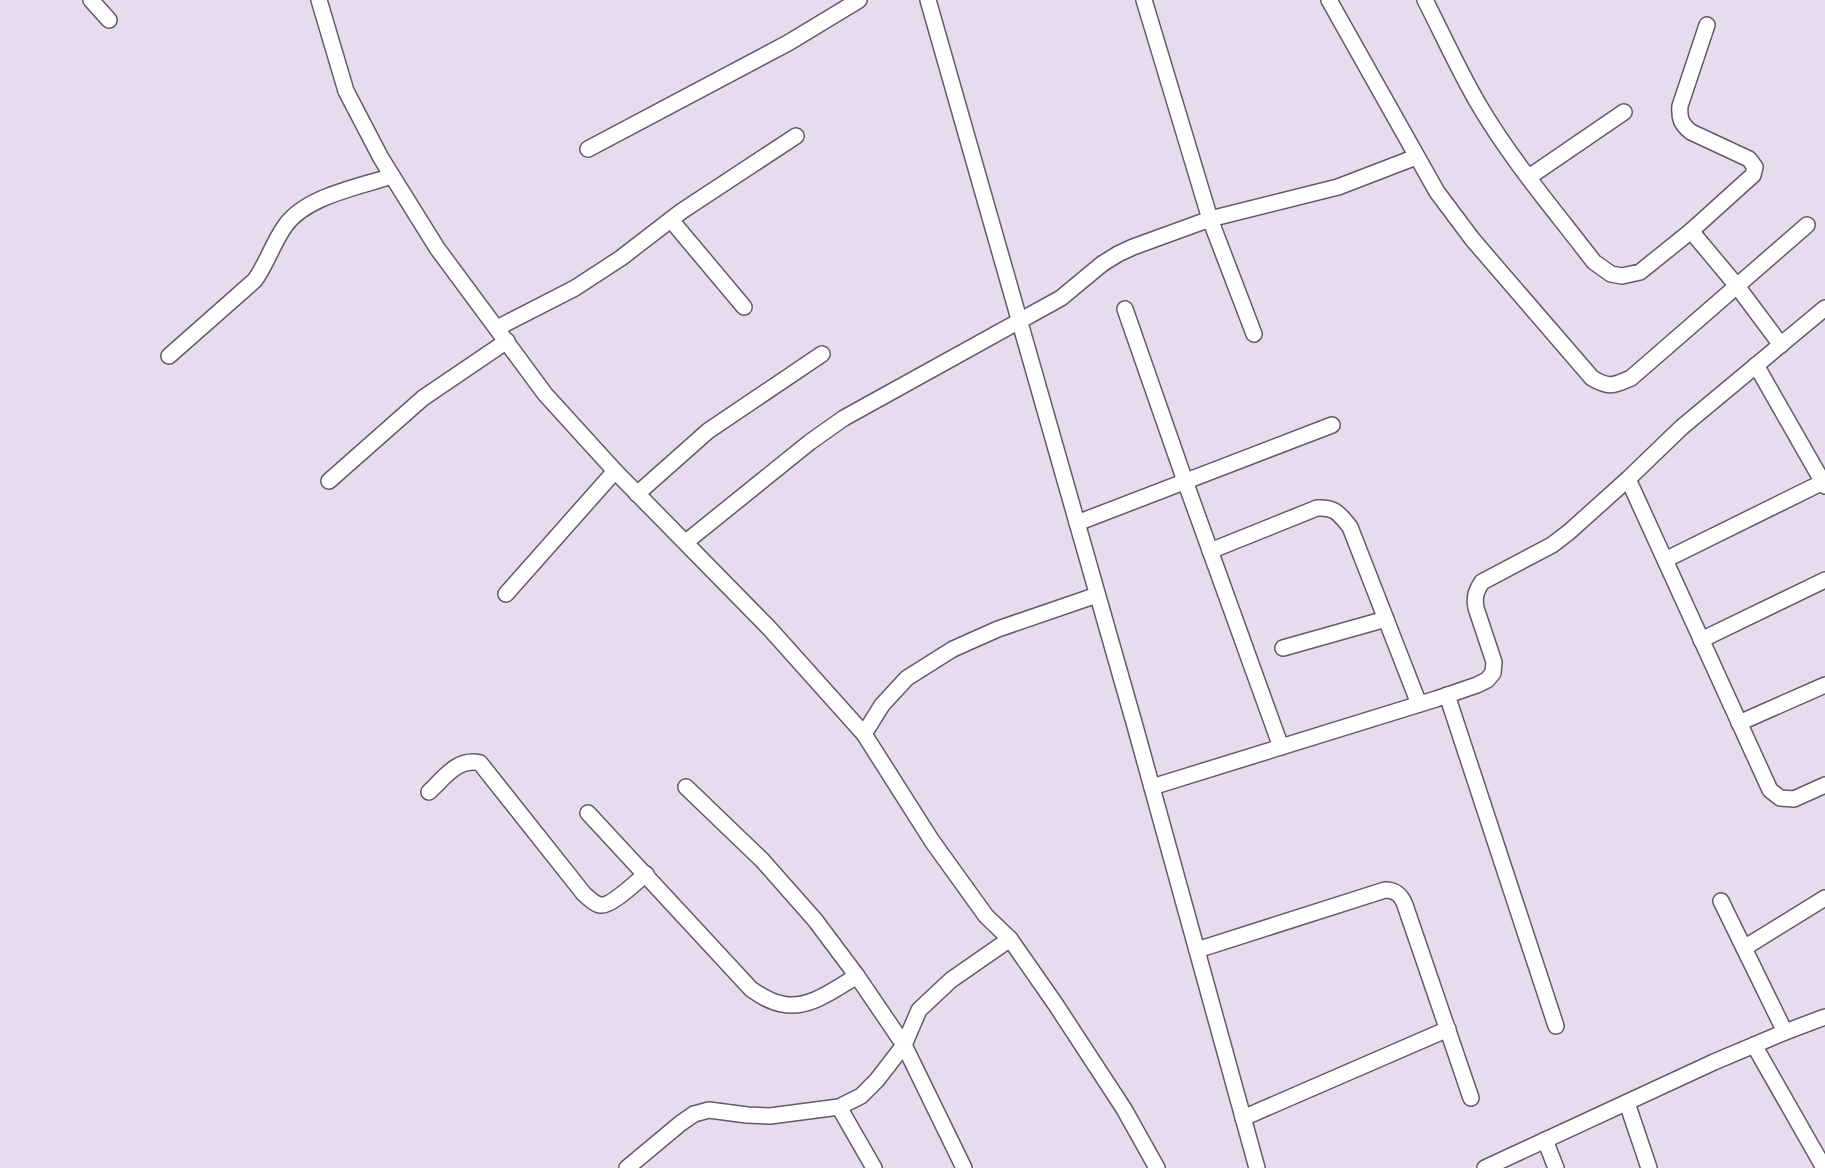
<svg xmlns="http://www.w3.org/2000/svg" width="1825" height="1168" font-family="Cabin,sans-serif">
<style>
.lines{fill:none;stroke-linecap:round;stroke-linejoin:round}
.street-casing{stroke:#635a6a;stroke-width:18}
.street{stroke:#fff;stroke-width:15}
</style>
<rect width="100%" height="100%" fill="#e6dcee"/>
<g class="lines">
<g class="street-casing">
<g id="street">
<path d="M91,0L109,20"/>
<path d="M319,0L346,91L381,158L437,248L545,394L615,471L770,629L864,734L932,841L986,916L1010,939L1056,1005L1124,1109L1157,1168"/>
<path d="M928,0L1135,726L1257,1168"/>
<path d="M1144,0L1210,219L1254,334"/>
<path d="M1329,0L1437,192L1473,240L1592,378C1609,388 1613,386 1631,378L1807,225"/>
<path d="M1425,0C1443,35 1459,71 1479,105C1512,161 1555,211 1594,262L1611,274L1622,276L1640,272L1691,231L1753,175L1755,167L1749,159L1691,132C1681,124 1679,118 1680,106L1707,25"/>
<path d="M588,149L788,43L859,0"/>
<path d="M1529,177L1624,112"/>
<path d="M671,220L744,307"/>
<path d="M1691,231L1737,286L1781,345"/>
<path d="M1125,309L1185,481L1281,747"/>
<path d="M497,328L575,288L621,258L682,211L796,136"/>
<path d="M169,356L255,280C267,263 273,243 285,226C306,196 359,187 392,176"/>
<path d="M1756,365L1825,486"/>
<path d="M1628,479L1770,790L1780,798L1794,799L1825,785"/>
<path d="M329,481L423,398L507,341"/>
<path d="M637,494L708,431L822,354"/>
<path d="M1077,523L1332,425"/>
<path d="M686,542L810,442L844,418L1061,298L1102,264L1118,254L1133,247L1210,219L1338,187L1416,157"/>
<path d="M1210,551L1317,508C1336,507 1339,514 1350,527L1419,704"/>
<path d="M1665,560L1823,482"/>
<path d="M506,594L615,471"/>
<path d="M1701,640L1825,580"/>
<path d="M1283,648L1386,619"/>
<path d="M1447,695L1556,1026"/>
<path d="M1739,723L1825,685"/>
<path d="M864,734L882,705L907,678L953,649L998,629L1097,595"/>
<path d="M686,787L762,860L815,920L857,976L904,1045L964,1168"/>
<path d="M1152,787L1436,699L1477,685L1487,680L1493,673L1494,662L1476,608C1474,597 1476,591 1482,582L1552,545L1569,532L1628,479L1682,427L1825,308"/>
<path d="M429,792C444,778 458,757 480,763L584,894C589,898 594,904 600,905C611,907 637,881 646,874"/>
<path d="M588,813L751,989C760,995 770,1002 782,1004C809,1010 835,989 857,976"/>
<path d="M1721,901L1785,1032"/>
<path d="M1744,948L1825,898"/>
<path d="M1197,950L1385,890C1396,890 1401,895 1405,905L1471,1098"/>
<path d="M1754,1045L1824,1168"/>
<path d="M1627,1103L1649,1168"/>
<path d="M839,1107L874,1168"/>
<path d="M1243,1118L1448,1029"/>
<path d="M1545,1140L1556,1168"/>
<path d="M627,1168L681,1123L694,1114L709,1110L747,1115L770,1116L839,1107L861,1096L877,1080L904,1045L919,1010L951,980L1010,939"/>
<path d="M1485,1168L1714,1062L1785,1032L1825,1017"/>
</g>
</g>
<use href="#street" class="street"/>
</g>
</svg>
